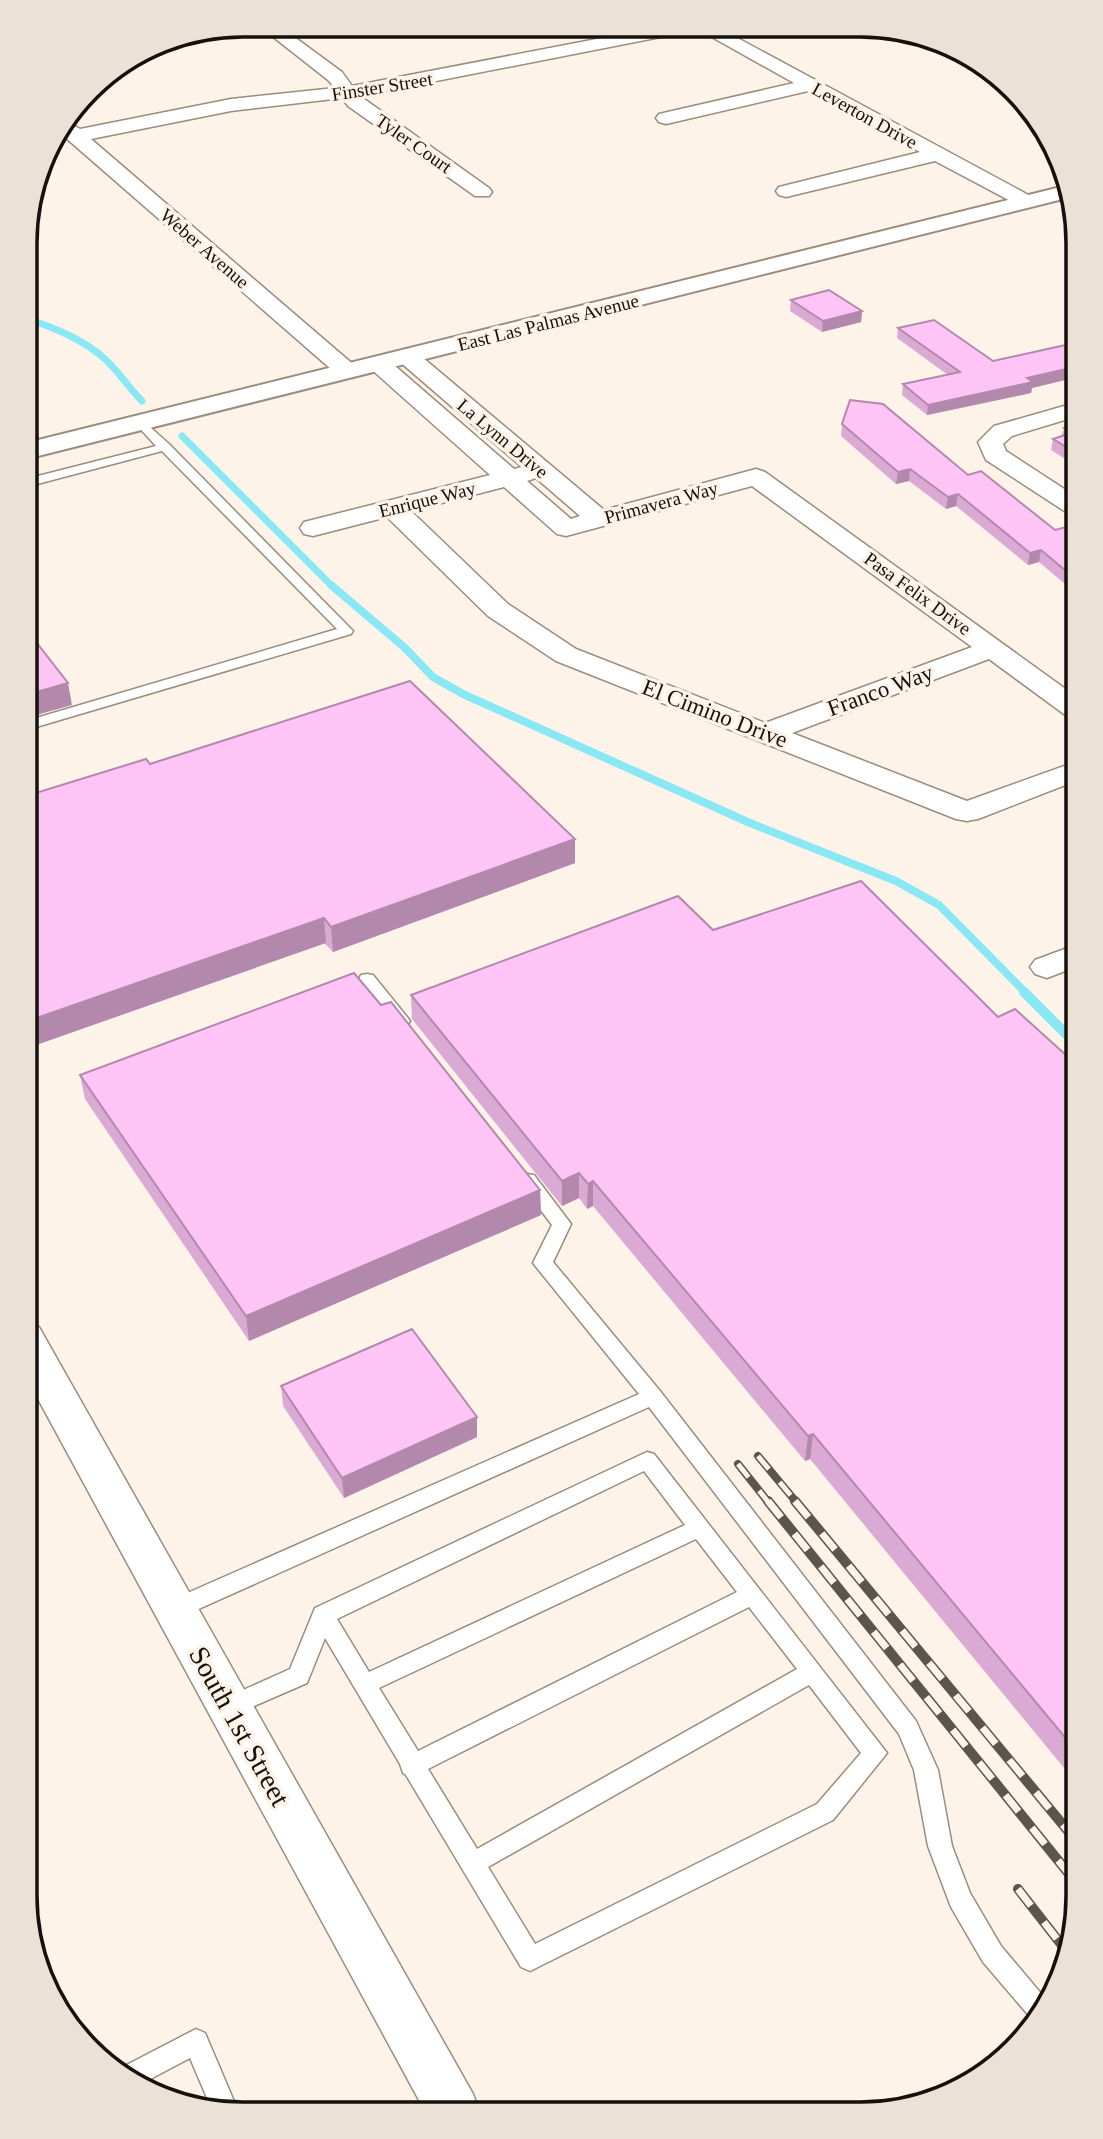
<svg xmlns="http://www.w3.org/2000/svg" width="1103" height="2139" font-family="'Times New Roman',serif">
<style>
.lines{fill:none;stroke-linecap:round;stroke-linejoin:round}
.stream-far2{stroke:#89e8f4;stroke-width:7}
.stream-far1{stroke:#89e8f4;stroke-width:8}
.stream{stroke:#89e8f4;stroke-width:10}
.lane-casing{stroke:#9c8c7c;stroke-width:3}
.street-casing{stroke:#9c8c7c;stroke-width:3}
.primary-casing{stroke:#9c8c7c;stroke-width:4}
.lane{fill:#fff;fill-rule:evenodd}
.street{fill:#fff;fill-rule:evenodd}
.primary{fill:#fff;fill-rule:evenodd}
.rail-far1-casing{stroke:#5b554e;stroke-width:8}
.rail-casing{stroke:#5b554e;stroke-width:10}
.rail-far1{stroke:#fdf3e9;stroke-width:5;stroke-dasharray:17;stroke-linecap:butt}
.rail{stroke:#fdf3e9;stroke-width:7;stroke-dasharray:21;stroke-linecap:butt}
.wall{fill:#daa9d4}
.shaded-wall{fill:#b289ac}
.building{fill:#fec4f6;stroke:#b289ac;stroke-width:2}
.labels{text-anchor:middle;stroke-width:7;stroke-linejoin:round;paint-order:stroke}
.far-street-label{font-size:19px;fill:#16110b;stroke:#fdf3e9}
.street-label{font-size:23px;fill:#16110b;stroke:#fdf3e9}
.near-street-label{font-size:28px;fill:#16110b;stroke:#fdf3e9}
.rim{fill:none;stroke:#16110b;stroke-width:3.5}
</style>
<rect width="100%" height="100%" fill="#fdf3e9"/>
<g class="lines">
<g class="stream-far2">
<path d="M26,318C54,328 83,339 105,359C119,372 129,388 142,401"/>
<path d="M182,436L332,586"/>
</g>
<path class="stream-far1" d="M331,585L404,647L433,677L463,694L750,823L896,881L939,905L1026,993"/>
<path class="stream" d="M1024,992L1078,1046"/>
<g class="lane-casing">
<g id="lane">
<path d="M73,130L78,133L76,135L53,139L57,133Z"/>
<path d="M141,419L169,444L353,631L351,634L26,730V721L337,629L162,451L26,487V479L156,446L135,423Z"/>
<path d="M367,974L373,975L407,1017L410,1021L407,1025H395L361,983L359,979L361,975Z"/>
<path d="M527,1174L534,1175L571,1224L553,1262L660,1391L916,1721L938,1770L952,1846L970,1893L1001,1946L1049,2003L1036,2024L983,1962L951,1907L928,1846L914,1770L899,1734L649,1407L183,1616L175,1618L167,1616L164,1609L167,1602L639,1394L533,1263L552,1225L518,1180L520,1175Z"/>
<path d="M647,1452L654,1454L887,1753L833,1820L530,1971L521,1967L406,1775L403,1773L400,1764L325,1638L307,1683L229,1717L221,1714L218,1707L221,1700L290,1669L315,1608ZM644,1471L685,1525L369,1672L337,1619ZM696,1539L737,1592L418,1751L379,1688ZM749,1607L797,1669L477,1849L428,1769ZM809,1685L861,1753L817,1804L535,1944L488,1867Z"/>
<path d="M196,2029L205,2033L239,2113L213,2112L190,2058L137,2086L115,2071Z"/>
</g>
</g>
<g class="street-casing">
<g id="street">
<path d="M258,25H278L342,72L352,86L659,27H717L1034,198L1037,202L1034,206H1020L935,161L786,197L779,195L776,191L779,187L920,152L808,91L666,124L659,122L656,118L659,114L794,83L694,27L686,32L360,96L489,188L492,192L489,196H475L348,106L342,98L231,111L91,139L355,366L359,371L355,376H339L58,131L66,121L80,129L231,99L335,88L328,80Z"/>
<path d="M408,350L416,352L604,510L756,469L765,472L1078,698V720L1068,717L989,659L792,733L967,801L1078,761V780L978,819L967,821L956,819L556,661L488,616L387,517L313,536L304,534L300,528L304,522L490,475L371,369L367,364L371,359H387L514,469L522,467L400,362L396,357L400,352ZM536,478L580,516L571,519L527,481ZM752,486L972,647L765,723L576,649L508,604L411,511L504,487L557,534L566,536Z"/>
<path d="M1078,402V416L1012,436L1003,444L1006,451L1078,498V517L1069,514L986,460L978,442L994,426Z"/>
<path d="M1078,944V966L1047,978L1035,974L1030,967L1035,960Z"/>
<path d="M25,1323L39,1327L473,2094L480,2113H426L25,1375Z"/>
</g>
</g>
<g class="primary-casing">
<path id="primary" d="M1069,185L1071,197L26,459V443Z"/>
</g>
<use href="#lane" class="lane"/>
<use href="#street" class="street"/>
<use href="#primary" class="primary"/>
<g class="rail-far1-casing">
<g id="rail-far1">
<path d="M758,1456L797,1503"/>
<path d="M738,1464L769,1503"/>
</g>
</g>
<g class="rail-casing">
<g id="rail">
<path d="M768,1501L1078,1885"/>
<path d="M795,1501L1078,1843"/>
<path d="M1018,1889L1068,1953"/>
</g>
</g>
<use href="#rail-far1" class="rail-far1"/>
<use href="#rail" class="rail"/>
</g>
<g class="wall">
<path d="M791,300L862,311L861,322L822,332L790,311Z"/>
<path d="M898,328L993,361L1073,378L1032,388L1031,393L927,415L902,395L903,384L948,375L897,338Z"/>
<path d="M842,424L968,475L1055,530L1078,537V595L1039,562L1028,565L956,506L946,509L909,481L896,484L841,436Z"/>
<path d="M1078,424V467L1051,450L1053,439L1062,435L1064,428Z"/>
<path d="M150,764L575,839V863L333,952Z"/>
<path d="M713,930L998,1017L1078,1066V1785L810,1459L805,1461L593,1206L587,1209L579,1198L562,1206L412,1019L411,995Z"/>
<path d="M80,1075L540,1190L541,1215L249,1341L85,1099Z"/>
<path d="M281,1386L477,1437L344,1498L283,1406Z"/>
</g>
<g class="shaded-wall">
<path d="M862,311L861,322L822,332L823,321Z"/>
<path d="M1075,367L1073,378L1032,388L1031,393L927,415L928,405L1027,378Z"/>
<path d="M910,469L909,481L896,484L898,472Z"/>
<path d="M958,494L956,506L946,509L948,497Z"/>
<path d="M1041,550L1039,562L1028,565L1030,553Z"/>
<path d="M68,683L72,705L26,718V695Z"/>
<path d="M575,839V863L333,952L331,927Z"/>
<path d="M324,918L326,943L25,1049V1022Z"/>
<path d="M579,1173V1198L562,1206V1181Z"/>
<path d="M593,1181V1206L587,1209L588,1184Z"/>
<path d="M540,1190L541,1215L249,1341L246,1316Z"/>
<path d="M477,1417V1437L344,1498L342,1478Z"/>
<path d="M813,1434L810,1459L805,1461L808,1436Z"/>
</g>
<g class="building">
<path d="M829,290L862,311L823,321L791,300Z"/>
<path d="M934,320L993,361L1070,344L1075,367L1027,378L1033,382L928,405L903,384L960,372L898,328Z"/>
<path d="M850,400L883,404L968,475L981,471L1055,530L1066,527L1078,537V581L1041,550L1030,553L958,494L948,497L910,469L898,472L842,424Z"/>
<path d="M1078,424V454L1053,439L1071,433L1064,428Z"/>
<path d="M26,629L68,683L26,695Z"/>
<path d="M410,681L575,839L331,927L324,918L25,1022L26,796L146,759L150,764Z"/>
<path d="M861,881L998,1017L1015,1009L1078,1066V1753L813,1434L808,1436L593,1181L588,1184L579,1173L562,1181L411,995L678,896L713,930Z"/>
<path d="M354,973L381,1005L391,1002L540,1190L246,1316L80,1075Z"/>
<path d="M412,1329L477,1417L342,1478L281,1386Z"/>
</g>
<g class="labels">
<g class="far-street-label">
<text transform="translate(382 86) rotate(-9)" y="7">Finster Street</text>
<text transform="translate(865 115) rotate(29)" y="7">Leverton Drive</text>
<text transform="translate(414 143) rotate(35)" y="7">Tyler Court</text>
<text transform="translate(205 248) rotate(41)" y="7">Weber Avenue</text>
<text transform="translate(548 322) rotate(-14)" y="7">East Las Palmas Avenue</text>
<text transform="translate(503 438) rotate(40)" y="7">La Lynn Drive</text>
<text transform="translate(427 499) rotate(-14)" y="7">Enrique Way</text>
<text transform="translate(661 502) rotate(-15)" y="7">Primavera Way</text>
<text transform="translate(918 593) rotate(36)" y="7">Pasa Felix Drive</text>
</g>
<g class="street-label">
<text transform="translate(880 690) rotate(-20)" y="8">Franco Way</text>
<text transform="translate(715 713) rotate(21)" y="8">El Cimino Drive</text>
</g>
<g class="near-street-label">
<text transform="translate(240 1726) rotate(61)" y="10">South 1st Street</text>
</g>
</g>
<path d="M0 0H1103V2139H0ZM243 37H860A206 206 0 0 1 1066 243V1896A206 206 0 0 1 860 2102H243A206 206 0 0 1 37 1896V243A206 206 0 0 1 243 37Z" fill="#ebe1d7" fill-rule="evenodd"/>
<path class="rim" d="M243 37H860A206 206 0 0 1 1066 243V1896A206 206 0 0 1 860 2102H243A206 206 0 0 1 37 1896V243A206 206 0 0 1 243 37Z"/>
</svg>
